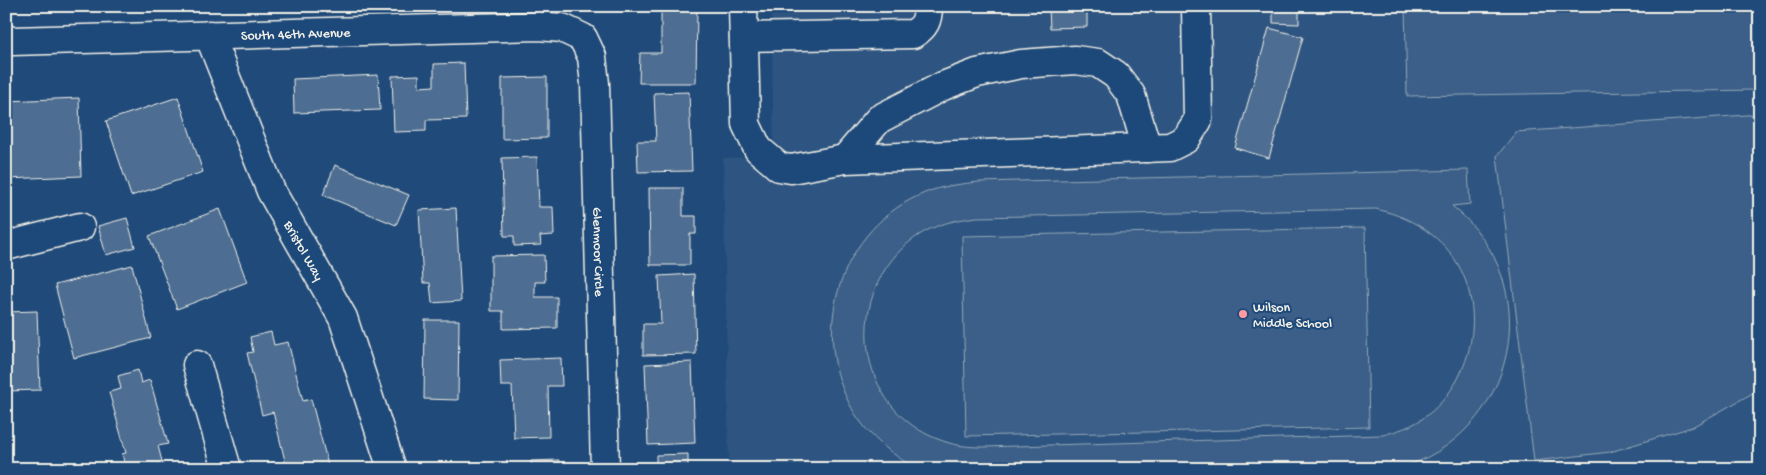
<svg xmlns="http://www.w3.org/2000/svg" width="1766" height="475" font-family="'Gochi Hand',sans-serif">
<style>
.built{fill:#2d5581}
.green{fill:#3a5f88;stroke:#97a8b8;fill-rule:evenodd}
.building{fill:#4d6e92;stroke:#f4f1e8}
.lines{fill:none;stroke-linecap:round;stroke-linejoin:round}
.minor-casing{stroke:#f4f1e8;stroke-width:31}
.minor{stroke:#1f4a7a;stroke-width:28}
.poi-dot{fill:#ff9aa2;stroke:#1f4a7a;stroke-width:2}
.labels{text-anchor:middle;stroke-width:4;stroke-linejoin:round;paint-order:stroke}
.street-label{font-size:14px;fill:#f4f1e8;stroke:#1f4a7a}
.poi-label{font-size:14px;fill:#f4f1e8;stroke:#1f4a7a;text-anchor:start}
</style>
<rect width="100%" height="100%" fill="#1f4a7a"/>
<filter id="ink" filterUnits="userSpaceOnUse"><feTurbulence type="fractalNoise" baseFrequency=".02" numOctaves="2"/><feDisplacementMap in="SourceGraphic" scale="10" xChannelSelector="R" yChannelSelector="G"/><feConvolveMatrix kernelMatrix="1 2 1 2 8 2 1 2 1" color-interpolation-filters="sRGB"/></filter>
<g filter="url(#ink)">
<path class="built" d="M771,6H1760V469H729L723,158L774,157Z"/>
<g class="green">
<path d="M1405,6H1753L1754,90L1407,96Z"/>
<path d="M1760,114V389L1692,427L1610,452L1534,461L1497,156L1516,132Z"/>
<path d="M1468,170L1470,204L1452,206C1550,284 1517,436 1397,469H917C889,453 864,433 849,403C808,323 845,219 933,190C948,185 963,184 978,182ZM1376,209C1397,214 1414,221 1431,234C1492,280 1483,377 1422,419C1410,427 1397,431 1383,435L984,447C970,447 957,446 943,441C853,411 841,290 916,237C935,224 955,220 977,217Z"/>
<path d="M1365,228L1369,427L966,436L962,236Z"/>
</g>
<g class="building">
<path d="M1027,6H1109L1087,7V27L1050,28L1049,8L1027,9Z"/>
<path d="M661,8H697L696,83H639L640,53H661Z"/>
<path d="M1273,9H1299V24L1273,23Z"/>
<path d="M1269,28L1303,37L1269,158L1235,148Z"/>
<path d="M464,63L466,119L426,120V131L394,132L392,76L419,75V87L434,86V64Z"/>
<path d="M378,75L380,110L294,113L293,79Z"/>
<path d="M547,77V138L502,139V78Z"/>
<path d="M689,92L692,171L638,172L637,141H656L654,93Z"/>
<path d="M178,97L203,172L131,196L106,121Z"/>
<path d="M79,98L81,176L6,179V101Z"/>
<path d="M537,157L539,207H553L554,235L540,236L541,245L514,246V236H504L502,158Z"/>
<path d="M335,165L409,195L396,225L323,195Z"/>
<path d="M649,188H683V216H696V234H690V265H650Z"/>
<path d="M456,208L461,301L432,303L430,283H423L419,210Z"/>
<path d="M220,209L247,282L177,309L149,236Z"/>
<path d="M127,218L135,247L106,255L98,226Z"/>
<path d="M544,255L545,282H535V297H557V328L503,329V311H491V256Z"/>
<path d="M132,265L151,338L74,358L55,285Z"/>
<path d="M694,274L696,354L643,355V324H661L659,276Z"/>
<path d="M37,311L40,390L6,391V312Z"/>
<path d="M425,320H459L458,400L424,399Z"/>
<path d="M271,332L274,345L288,342L303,401L311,399L328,465L322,466L323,469H287L273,412L262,415L247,353L253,352L250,337Z"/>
<path d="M561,358L562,386H548L549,437L514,438L512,386H501L500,360Z"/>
<path d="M692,362L695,443L648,445L645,364Z"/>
<path d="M138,370L141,383L150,380L168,444L158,446L164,469H126L122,454L126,453L109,392L121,389L118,376Z"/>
<path d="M688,454V469H656V455Z"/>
<path d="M559,460V469H531V461Z"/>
<path d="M487,463V469H456V464Z"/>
</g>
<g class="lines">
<g class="minor-casing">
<g id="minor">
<path d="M743,6L746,124L758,149L779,167L791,169L845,159L1170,147L1186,139L1198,120L1196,6"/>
<path id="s1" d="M209,35L271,191L343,318L392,469"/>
<path d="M744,37L913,34C925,27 928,20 928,6"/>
<path id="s2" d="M6,39L12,41L539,26L562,28L583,38L592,57L595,84L605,469"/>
<path d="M845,159L879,119L943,86L977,73L1021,64L1075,60L1098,63L1116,75L1131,95L1147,148"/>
<path d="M6,246L80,227"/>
<path d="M197,365L227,469"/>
</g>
</g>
<use href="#minor" class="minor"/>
</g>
</g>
<circle class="poi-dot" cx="1243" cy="314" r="5"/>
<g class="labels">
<g class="street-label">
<text dy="5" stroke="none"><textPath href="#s2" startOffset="290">South 46th Avenue</textPath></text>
<text dy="5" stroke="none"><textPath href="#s1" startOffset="236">Bristol Way</textPath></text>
<text dy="5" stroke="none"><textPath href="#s2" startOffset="796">Glenmoor Circle</textPath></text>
</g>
<g class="poi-label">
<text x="1253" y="311">Wilson<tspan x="1253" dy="16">Middle School</tspan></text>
</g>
</g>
<rect width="1766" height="475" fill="none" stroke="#1f4a7a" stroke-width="25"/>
<rect x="12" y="12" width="1741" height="450" fill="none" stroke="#f4f1e8" stroke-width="2" filter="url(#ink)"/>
</svg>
